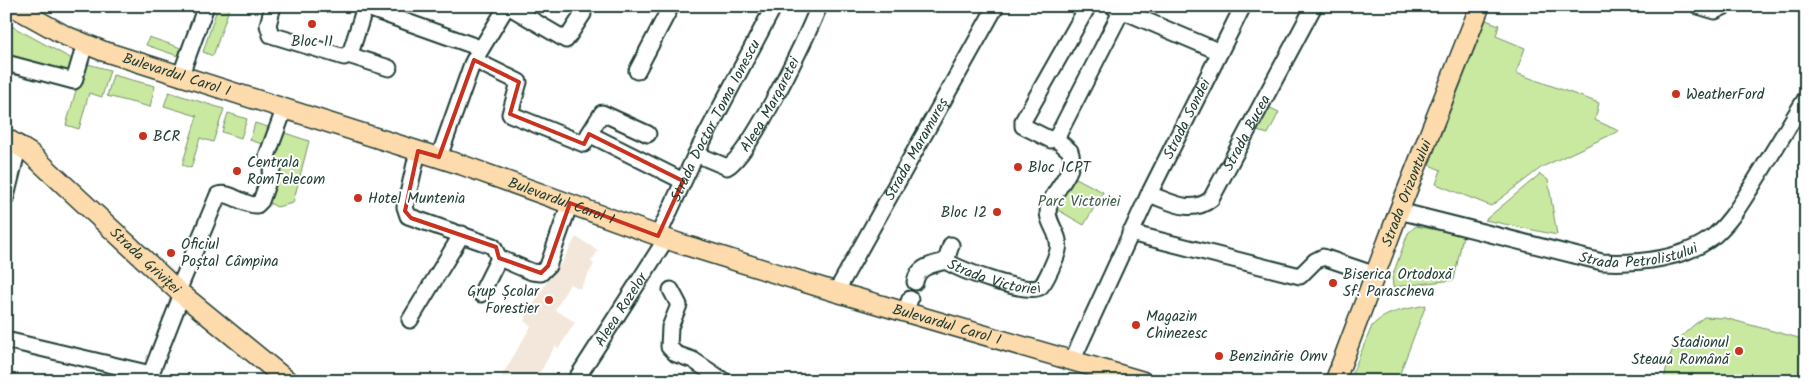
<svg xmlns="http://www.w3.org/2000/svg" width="1812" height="387" font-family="Kalam,sans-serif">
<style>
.built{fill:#f2e7da}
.green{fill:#c9e8a0;stroke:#74926a}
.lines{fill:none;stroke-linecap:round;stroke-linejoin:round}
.minor-casing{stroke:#1f3d34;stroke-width:19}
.major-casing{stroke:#1f3d34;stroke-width:22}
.minor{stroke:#fff;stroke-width:15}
.major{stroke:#fedbac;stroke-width:19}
.marked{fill:none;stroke:#c8321e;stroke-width:4;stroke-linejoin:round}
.poi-dot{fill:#c8321e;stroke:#fff;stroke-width:2}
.labels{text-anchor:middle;stroke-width:4;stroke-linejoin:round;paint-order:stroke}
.poi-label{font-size:15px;fill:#1f3d34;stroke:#fff;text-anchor:start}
.street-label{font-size:15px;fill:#1f3d34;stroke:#fff}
.park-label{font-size:15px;fill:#415f4a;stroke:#fff}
</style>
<rect width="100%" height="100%" fill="#fff"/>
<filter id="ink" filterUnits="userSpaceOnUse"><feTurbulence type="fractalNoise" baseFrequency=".02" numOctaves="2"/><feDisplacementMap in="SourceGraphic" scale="10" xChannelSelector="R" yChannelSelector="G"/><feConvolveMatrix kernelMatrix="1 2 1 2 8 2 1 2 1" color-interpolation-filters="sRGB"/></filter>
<g filter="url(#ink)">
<path class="built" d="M576,237L598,250L591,262L594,264L580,289L570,284L555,310L575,322L559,348L555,346L535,381H499L531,326L524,321L557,264L560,266Z"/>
<g class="green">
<path d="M218,6H230L213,56L203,52Z"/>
<path d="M1486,20L1499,25L1496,36L1525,48L1516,73L1599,103L1595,120L1619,131L1542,167L1491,206L1436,184L1441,170L1429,165Z"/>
<path d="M6,23L72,59L69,73L6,54Z"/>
<path d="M149,37L181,48L178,56L146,45Z"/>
<path d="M84,63L110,70L102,97L89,93L79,129L66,125Z"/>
<path d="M113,75L155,86L150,107L107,96Z"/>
<path d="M169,92L224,109L213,142L200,138L191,168L182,165L197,116L164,106Z"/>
<path d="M1266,106L1279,112L1268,134L1253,130Z"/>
<path d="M228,113L247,119L241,138L222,132Z"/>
<path d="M255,123L274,129L268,146L250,140Z"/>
<path d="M282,132L309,141L293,203L277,207L266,201Z"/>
<path d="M1540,174L1548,180L1557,235L1485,220Z"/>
<path d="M1074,177L1103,192L1084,225L1056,209Z"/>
<path d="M1416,226L1463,235L1454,280L1393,287L1392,277L1408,233Z"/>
<path d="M1426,305L1397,381H1349L1372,326C1385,311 1408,309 1426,305Z"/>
<path d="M1704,317L1725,318L1806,340V381H1664C1669,347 1678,337 1704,317Z"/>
</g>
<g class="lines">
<g class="minor-casing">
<g id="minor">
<path d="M273,6L268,25L271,35L344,57L351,51L365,7"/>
<path d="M362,6L480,48"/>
<path d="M508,6L566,40L583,14"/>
<path d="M1088,6L1023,121V126L1051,140L1058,135L1122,10"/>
<path d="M1698,6L1715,11L1725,6"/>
<path d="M1114,7L1220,52"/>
<path d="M348,55L389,68"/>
<path d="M474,60L519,82L510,114L584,144L589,134L683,181"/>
<path d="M6,63L74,81L85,44"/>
<path d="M637,71L671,6"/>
<path d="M180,77L206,6"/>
<path d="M589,134L602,113L648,134"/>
<path d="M418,151L405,207L408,216L493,246L499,258L532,272L541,273L548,266L570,203"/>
<path id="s1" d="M696,154L727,167C751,154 807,36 819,6"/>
<path d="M439,157L472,64L507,6"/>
<path id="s2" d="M1149,194C1171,202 1191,215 1211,199L1314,6"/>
<path d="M6,197L19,144"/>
<path id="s3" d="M1399,211L1602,262C1638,264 1687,259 1715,235C1731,221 1741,203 1752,186C1770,157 1788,127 1806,98"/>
<path d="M1130,233L1300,276L1315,261L1323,257L1376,275"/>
<path id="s4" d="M658,236L696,154L774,6"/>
<path id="s5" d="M951,245L946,261C959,270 1027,295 1040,287C1045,284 1057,256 1058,250C1062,234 1044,222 1049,206C1054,188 1078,171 1070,151L1055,138"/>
<path d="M915,282C918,266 932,265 946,261"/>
<path d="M671,290L679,305L670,327L669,347L676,354L693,360L724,381"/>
<path d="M178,291L218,195C231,191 243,206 257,205L261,201L272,170L267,156L284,110"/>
<path id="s6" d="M836,292L996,6"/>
<path d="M481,294L499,258"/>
<path d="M905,312L910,299"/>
<path d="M410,320L462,234"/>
<path d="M6,340L151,374"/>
<path id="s7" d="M1072,361L1149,194L1243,6"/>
<path d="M148,381L182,294"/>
<path id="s8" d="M575,381L666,239"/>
</g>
</g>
<g class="major-casing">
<g id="major">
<path id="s9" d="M12,6L66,36L103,51L462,165L678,243L836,292L1142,381"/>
<path id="s10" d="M6,138L30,153L178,291L288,381"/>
<path id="s11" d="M1335,381L1399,211L1480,6"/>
</g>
</g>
<use href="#minor" class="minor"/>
<use href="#major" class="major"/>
</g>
</g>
<path class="marked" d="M474,60L519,82L510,114L584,144L589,134L683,181L658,236L570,203L548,266L541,273L499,258L496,247L411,218L405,211L418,151L439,157Z"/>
<g class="poi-dot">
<circle cx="312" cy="24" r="5"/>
<circle cx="1676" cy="94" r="5"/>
<circle cx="143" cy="136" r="5"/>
<circle cx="1018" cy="167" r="5"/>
<circle cx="237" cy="171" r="5"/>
<circle cx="358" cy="198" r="5"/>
<circle cx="997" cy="212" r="5"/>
<circle cx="171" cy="253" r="5"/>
<circle cx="1333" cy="283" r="5"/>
<circle cx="549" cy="300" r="5"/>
<circle cx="1136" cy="325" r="5"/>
<circle cx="1739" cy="351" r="5"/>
<circle cx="1219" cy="356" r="5"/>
</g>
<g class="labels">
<g class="poi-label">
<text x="312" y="46" text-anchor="middle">Bloc 11</text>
<text x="1686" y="99">WeatherFord</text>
<text x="153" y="141">BCR</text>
<text x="247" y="167">Centrala<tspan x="247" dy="17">RomTelecom</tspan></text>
<text x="1028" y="172">Bloc ICPT</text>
<text x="368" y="203">Hotel Muntenia</text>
<text x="987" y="217" text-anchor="end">Bloc 12</text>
<text x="181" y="249">Oficiul<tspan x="181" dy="17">Poștal Câmpina</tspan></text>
<text x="1343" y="279">Biserica Ortodoxă<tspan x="1343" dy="17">Sf. Parascheva</tspan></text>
<text x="539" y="296" text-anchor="end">Grup Școlar<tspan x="539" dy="17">Forestier</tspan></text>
<text x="1146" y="321">Magazin<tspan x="1146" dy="17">Chinezesc</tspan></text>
<text x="1729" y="347" text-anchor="end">Stadionul<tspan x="1729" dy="17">Steaua Română</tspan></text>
<text x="1229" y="361">Benzinărie Omv</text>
</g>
<g class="street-label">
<text dy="5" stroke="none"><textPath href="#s9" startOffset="179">Bulevardul Carol I</textPath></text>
<text dy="5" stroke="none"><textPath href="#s1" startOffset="110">Aleea Margaretei</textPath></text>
<text dy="5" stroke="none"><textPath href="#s7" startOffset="268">Strada Sondei</textPath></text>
<text dy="5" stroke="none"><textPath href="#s4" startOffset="129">Strada Doctor Toma Ionescu</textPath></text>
<text dy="5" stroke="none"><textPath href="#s2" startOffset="141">Strada Bucea</textPath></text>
<text dy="5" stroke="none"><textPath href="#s6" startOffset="164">Strada Maramureș</textPath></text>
<text dy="5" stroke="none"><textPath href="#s11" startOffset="201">Strada Orizontului</textPath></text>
<text dy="5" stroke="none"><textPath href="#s9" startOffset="584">Bulevardul Carol I</textPath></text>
<text dy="5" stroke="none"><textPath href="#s3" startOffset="246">Strada Petrolistului</textPath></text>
<text dy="5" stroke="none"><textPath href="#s10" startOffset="186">Strada Griviței</textPath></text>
<text dy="5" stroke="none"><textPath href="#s5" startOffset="68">Strada Victoriei</textPath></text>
<text dy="5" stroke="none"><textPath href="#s8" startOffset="85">Aleea Rozelor</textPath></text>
<text dy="5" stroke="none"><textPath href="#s9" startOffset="989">Bulevardul Carol I</textPath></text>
</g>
<g class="park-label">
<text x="1079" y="206">Parc Victoriei</text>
</g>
</g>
<rect width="1812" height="387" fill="none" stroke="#fff" stroke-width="25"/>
<rect x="12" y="12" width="1787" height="362" fill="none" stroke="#1f3d34" stroke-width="2" filter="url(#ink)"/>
</svg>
